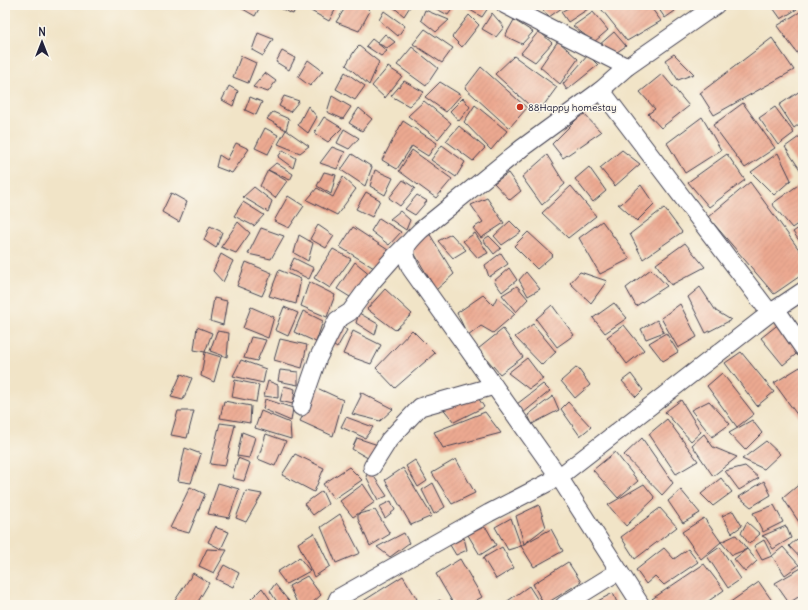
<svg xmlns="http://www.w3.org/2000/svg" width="808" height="610" font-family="Delius,sans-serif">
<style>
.building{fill:url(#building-hatch)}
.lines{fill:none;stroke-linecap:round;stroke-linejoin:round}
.street-casing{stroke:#413f50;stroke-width:19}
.street{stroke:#fff;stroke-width:17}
.poi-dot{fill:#c8321e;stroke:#fbf7ec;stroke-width:1.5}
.labels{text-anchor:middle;stroke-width:3;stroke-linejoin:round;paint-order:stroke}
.poi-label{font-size:10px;fill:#22223b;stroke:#fbf7ec;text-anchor:start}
</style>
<defs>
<pattern id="building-hatch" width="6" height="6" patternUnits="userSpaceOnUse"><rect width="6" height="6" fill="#eca991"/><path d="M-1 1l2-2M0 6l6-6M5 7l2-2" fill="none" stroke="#ca917e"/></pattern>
</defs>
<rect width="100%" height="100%" fill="#fbf7ec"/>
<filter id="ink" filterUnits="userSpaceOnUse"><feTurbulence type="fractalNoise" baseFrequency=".025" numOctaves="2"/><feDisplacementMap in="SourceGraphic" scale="8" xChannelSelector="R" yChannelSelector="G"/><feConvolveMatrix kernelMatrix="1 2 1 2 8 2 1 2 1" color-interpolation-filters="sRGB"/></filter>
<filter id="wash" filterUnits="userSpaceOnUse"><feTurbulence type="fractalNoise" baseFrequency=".012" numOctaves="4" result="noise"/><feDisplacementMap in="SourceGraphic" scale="16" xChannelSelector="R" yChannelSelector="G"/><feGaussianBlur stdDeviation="0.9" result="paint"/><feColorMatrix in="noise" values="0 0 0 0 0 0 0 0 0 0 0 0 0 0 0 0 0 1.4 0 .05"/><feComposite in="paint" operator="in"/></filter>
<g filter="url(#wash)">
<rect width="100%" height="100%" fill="#f1e4c7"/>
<g id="blocks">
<g class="building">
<path d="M236,5H261L255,16Z"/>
<path d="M273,5H297L293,14Z"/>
<path d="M315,5H338L329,21L311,11Z"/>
<path d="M347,5H364L370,11L359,31L336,22Z"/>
<path d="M391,5H411L404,16Z"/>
<path d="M429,5H455L448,15Z"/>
<path d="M466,5H490L482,17L465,7Z"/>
<path d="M539,5H566L549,17Z"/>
<path d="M573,5H585L588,9L568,22L561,12Z"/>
<path d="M598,5H649L661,21L627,41Z"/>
<path d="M656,5H672L675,11L665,18Z"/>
<path d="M771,5H795L797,9L781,19Z"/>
<path d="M425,10L449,20L436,32L421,20Z"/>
<path d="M803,10V61L777,26Z"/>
<path d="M384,11L405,26L398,36L379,20Z"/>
<path d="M593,12L608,30L594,42L573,26Z"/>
<path d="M492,13L504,27L496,37L482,29Z"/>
<path d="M469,15L479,25L462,47L452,37Z"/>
<path d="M514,20L533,32L522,44L505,36Z"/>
<path d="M425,29L453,48L442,63L413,44Z"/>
<path d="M539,31L552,43L535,62L521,53Z"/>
<path d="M614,32L626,46L614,54L598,46Z"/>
<path d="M258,33L273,39L263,56L252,50Z"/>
<path d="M385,34L395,42L387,48L377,43Z"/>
<path d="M772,38L794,70L714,115L700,93Z"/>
<path d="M372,39L387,51L381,56L366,46Z"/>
<path d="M558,41L578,59L560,84L540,67Z"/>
<path d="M359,46L379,62L369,85L346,65L355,50Z"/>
<path d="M412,47L438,68L426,86L397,65Z"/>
<path d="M282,51L295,58L289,70L276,62Z"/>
<path d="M674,54L694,74L678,80L665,60Z"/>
<path d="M588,55L598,65L567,90L563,84Z"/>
<path d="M241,56L256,63L248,83L233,77Z"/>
<path d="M514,56L557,87L538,113L495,74Z"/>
<path d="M308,60L323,71L310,86L298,77Z"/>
<path d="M388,67L402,76L385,98L372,86Z"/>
<path d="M481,67L527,108L509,128L465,88Z"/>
<path d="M345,72L365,86L355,100L336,89Z"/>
<path d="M265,73L276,81L268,92L253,87Z"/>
<path d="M662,74L689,106L661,128L648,114L655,109L640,92Z"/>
<path d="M404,81L424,92L409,106L391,96Z"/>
<path d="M440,82L461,95L446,112L425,97Z"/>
<path d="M229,86L238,91L233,106L222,100Z"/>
<path d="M803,89V121L794,128L779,105Z"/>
<path d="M284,96L299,101L290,112L279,106Z"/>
<path d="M332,96L351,107L343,119L327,112Z"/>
<path d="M250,97L262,102L256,115L245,110Z"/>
<path d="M463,98L470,107L459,121L450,111Z"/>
<path d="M424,101L451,123L438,139L408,116Z"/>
<path d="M743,103L775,148L745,168L713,125Z"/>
<path d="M475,105L507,131L491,150L464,122Z"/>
<path d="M308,106L317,117L308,133L298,125Z"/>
<path d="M775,107L794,133L778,145L759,118Z"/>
<path d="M359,108L372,119L362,131L349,123Z"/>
<path d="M273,112L289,119L286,130L267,119Z"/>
<path d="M583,113L601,132L563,158L552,144Z"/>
<path d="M324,117L342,128L328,142L314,133Z"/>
<path d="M702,117L721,150L685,173L667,143Z"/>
<path d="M403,121L437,143L428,156L412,146L397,169L382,160Z"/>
<path d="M459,126L485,148L473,161L446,141Z"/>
<path d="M265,128L278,135L268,154L255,148Z"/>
<path d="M344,129L359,138L349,149L337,143Z"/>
<path d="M286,130L309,146L300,153L278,144Z"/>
<path d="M803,134V174L785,147Z"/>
<path d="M236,143L249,149L232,173L216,167L219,155L227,160Z"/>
<path d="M442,145L465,162L456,177L431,160Z"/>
<path d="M332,147L345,152L337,169L320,163Z"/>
<path d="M283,150L296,158L293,168L278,157Z"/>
<path d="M412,150L452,179L436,198L399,171Z"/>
<path d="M622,150L640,164L615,186L600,168Z"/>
<path d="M778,153L791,180L774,195L751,172Z"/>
<path d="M352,154L372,167L365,186L341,170Z"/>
<path d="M727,154L745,180L709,207L688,182Z"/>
<path d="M547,155L565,184L542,205L522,177Z"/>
<path d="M276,163L293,174L290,180L268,170Z"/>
<path d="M589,167L606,191L593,202L575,179Z"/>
<path d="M268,170L287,181L275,198L260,186Z"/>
<path d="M375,170L393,178L385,195L370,186Z"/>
<path d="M324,172L336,175L331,194L317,186Z"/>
<path d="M508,173L521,191L510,200L494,183Z"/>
<path d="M343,177L356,189L337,215L307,200L317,188L333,197Z"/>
<path d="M403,180L415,188L400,206L389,198Z"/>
<path d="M750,182L803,255V262L801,264L803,266V274L774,294L708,217Z"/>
<path d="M801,183L803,187V220L792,228L772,204Z"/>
<path d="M641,185L654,204L637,221L618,204H621Z"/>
<path d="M571,186L596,216L568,238L542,213Z"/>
<path d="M254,187L272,201L268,212L243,197Z"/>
<path d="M366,192L380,200L372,217L356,209Z"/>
<path d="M171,193L187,202L179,222L162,212Z"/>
<path d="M417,195L427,201L415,215L405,209Z"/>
<path d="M288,196L304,206L289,228L274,221Z"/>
<path d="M487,198L504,223L481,238L473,228L483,222L471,205Z"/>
<path d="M243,202L264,215L254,226L234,216Z"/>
<path d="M664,208L682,232L643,259L630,234Z"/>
<path d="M400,211L410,220L406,230L390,219Z"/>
<path d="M379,218L401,232L389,245L371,231Z"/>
<path d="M510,221L521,232L502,245L494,236Z"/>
<path d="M602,221L630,259L600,274L579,238Z"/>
<path d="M238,222L250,233L236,253L221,247Z"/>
<path d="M318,225L334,236L326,248L310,239Z"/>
<path d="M803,225V246L793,232Z"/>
<path d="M210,226L222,232L216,248L204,240Z"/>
<path d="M353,227L388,250L374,268L340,247Z"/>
<path d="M261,228L284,236L271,259L248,254Z"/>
<path d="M528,232L553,255L537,269L514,246Z"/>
<path d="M429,233L454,274L436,290L410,246Z"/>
<path d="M475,233L488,253L478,258L463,241Z"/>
<path d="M451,234L466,250L453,258L438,241Z"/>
<path d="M299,235L313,243L308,261L294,253Z"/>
<path d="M489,236L501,248L494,254L483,240Z"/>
<path d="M685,243L705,267L671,285L656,264Z"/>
<path d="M333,249L351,259L330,288L314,278Z"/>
<path d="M501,253L508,264L489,277L485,265Z"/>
<path d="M221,254L233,261L223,282L213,271Z"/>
<path d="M294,258L314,268L309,279L289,269Z"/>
<path d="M246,262L272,273L262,296L237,286Z"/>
<path d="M355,262L371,275L350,297L337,289Z"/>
<path d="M509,268L517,280L502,292L494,281Z"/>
<path d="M651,269L667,286L636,306L626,288Z"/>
<path d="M279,270L301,279L296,304L269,296Z"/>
<path d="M526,272L540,289L528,296L519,280Z"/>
<path d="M580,272L607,281L591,303L570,283Z"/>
<path d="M309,282L335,295L327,317L301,306Z"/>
<path d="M517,286L528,299L516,312L502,295Z"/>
<path d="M700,287L716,311L731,320L706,333L688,297Z"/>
<path d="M385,289L412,314L395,330L367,309Z"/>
<path d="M483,295L493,305L497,297L515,314L493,333L481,326L468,336L457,313Z"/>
<path d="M214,298L227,301L223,325L210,321Z"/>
<path d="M614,303L627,318L605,333L593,318Z"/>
<path d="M680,304L697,337L678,348L661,318Z"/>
<path d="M552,305L574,335L557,347L536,319Z"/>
<path d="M251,307L274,317L268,338L243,328Z"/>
<path d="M284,307L298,313L288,336L275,330Z"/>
<path d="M303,311L323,321L316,342L294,332Z"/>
<path d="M359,313L378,324L375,335L356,323Z"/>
<path d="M657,320L664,332L646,339L641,329Z"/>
<path d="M337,323L347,330L337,348L328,342Z"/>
<path d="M780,323L801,350L783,365L761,338Z"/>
<path d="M533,324L556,352L542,365L515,337Z"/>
<path d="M624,325L644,350L627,364L607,337Z"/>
<path d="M197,327L212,333L205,352L194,350Z"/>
<path d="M503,329L523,357L500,374L478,349Z"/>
<path d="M412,330L435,353L395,388L376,368Z"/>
<path d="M217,331L229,333L227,357L210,351Z"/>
<path d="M353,331L381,345L371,364L343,354Z"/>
<path d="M666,333L678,352L663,361L649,343Z"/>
<path d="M251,337L266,340L257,361L244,358Z"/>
<path d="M280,339L307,345L302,368L274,360Z"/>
<path d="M205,352L221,357L214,382L201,376Z"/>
<path d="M741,352L774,392L757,406L725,363Z"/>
<path d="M527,358L543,379L529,389L508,373Z"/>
<path d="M241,360L266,369L263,383L233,376Z"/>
<path d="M577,367L590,385L575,398L561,381Z"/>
<path d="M800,367L803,372V419L801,420L774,383Z"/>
<path d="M280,370L298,372V385L278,381Z"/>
<path d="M722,373L754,414L737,427L707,386Z"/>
<path d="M181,374L192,378L183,400L171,397Z"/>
<path d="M631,374L643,390L636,397L622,381Z"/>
<path d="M235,380L259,385L256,402L232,397Z"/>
<path d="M268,381L278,385V398L264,396Z"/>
<path d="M543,384L550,391L523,413L517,404Z"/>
<path d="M284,386L295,389L293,404L280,401Z"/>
<path d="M317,388L343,400L333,436L300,421Z"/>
<path d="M360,392L393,409L380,421L352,414L361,396Z"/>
<path d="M475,393L484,407L454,422L441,406Z"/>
<path d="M553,396L559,410L532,424L528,415Z"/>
<path d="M265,399L293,408L291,421L263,409Z"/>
<path d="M681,400L701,432L691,441L665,412Z"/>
<path d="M224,401L251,406L250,423L220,418Z"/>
<path d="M709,401L730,424L712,437L691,410Z"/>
<path d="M568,402L591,427L580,436L561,409Z"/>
<path d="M178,411H194L187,438L171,435Z"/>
<path d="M261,411L290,423L291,439L255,428Z"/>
<path d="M485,412L501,433L443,448L434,432Z"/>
<path d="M346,417L373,427L365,438L341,427Z"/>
<path d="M667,419L698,461L676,474L649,434Z"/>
<path d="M752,420L762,433L745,450L729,433Z"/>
<path d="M220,423L235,425L225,466L210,464Z"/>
<path d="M242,432L255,437L249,458L237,456Z"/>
<path d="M266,434L286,441L275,466L258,459Z"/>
<path d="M704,434L713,447L737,457L713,476L692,445Z"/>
<path d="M357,438L381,446L373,461L352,449Z"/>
<path d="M642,438L673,483L662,495L624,455Z"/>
<path d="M766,441L780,454L764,469L742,459Z"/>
<path d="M185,448L201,454L191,483L178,481Z"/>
<path d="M615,452L638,481L618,498L593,470Z"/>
<path d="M295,454L324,468L314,492L282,475Z"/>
<path d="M238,458L250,463L244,481L232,478Z"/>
<path d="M456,459L475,493L452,504L432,473Z"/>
<path d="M415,460L427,481L418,487L406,466Z"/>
<path d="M745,466L759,478L739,490L725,471Z"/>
<path d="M349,467L362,480L334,499L323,484Z"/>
<path d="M372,467L371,472L387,496L378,500L366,476Z"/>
<path d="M403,468L432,516L411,525L385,480Z"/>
<path d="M721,478L732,492L713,506L701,494Z"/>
<path d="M764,481L771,495L751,507L739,497Z"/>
<path d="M802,482L803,484V528L783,498Z"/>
<path d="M218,483L239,489L229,518L208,514Z"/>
<path d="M433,483L445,507L434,514L422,490Z"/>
<path d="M363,484L375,502L353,517L340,501Z"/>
<path d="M644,484L655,498L626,526L608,505Z"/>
<path d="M190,487L205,494L189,533L170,528Z"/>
<path d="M681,490L700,513L683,523L668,501Z"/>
<path d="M246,491L262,494L246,522L236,518Z"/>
<path d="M322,491L328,504L313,515L304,504Z"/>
<path d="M391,501L395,510L385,518L379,507Z"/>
<path d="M539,505L546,527L524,544L551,529L563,551L534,567L521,546L508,550L495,527L511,518L521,546L524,544L516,516Z"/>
<path d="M774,505L783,522L763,532L753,513Z"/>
<path d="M660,508L677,527L635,559L621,537Z"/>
<path d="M375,510L390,534L370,546L358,519V514Z"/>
<path d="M733,511L742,526L732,533L722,516Z"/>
<path d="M340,514L360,553L336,563L321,527Z"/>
<path d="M704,518L721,542L701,559L682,532Z"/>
<path d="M747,522L760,534L749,544L741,533Z"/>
<path d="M216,526L217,528L229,532L221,549L208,542Z"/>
<path d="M786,526L791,538L773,549L766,538L762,536Z"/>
<path d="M484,527L487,529L496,545L480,555L468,535Z"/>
<path d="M314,533L330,566L314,577L298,543Z"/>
<path d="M404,533L409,543L390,557L377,547Z"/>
<path d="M736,535L747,549L732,555L721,542Z"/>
<path d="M464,538L467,550L456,555L450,545Z"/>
<path d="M797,539L803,547V560H802L789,546Z"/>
<path d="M764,540L772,556L762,560L754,546Z"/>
<path d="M502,547L514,568L496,579L483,558Z"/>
<path d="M720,547L741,579L728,588L707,556Z"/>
<path d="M783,547L799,565L785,575L772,556Z"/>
<path d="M664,548L674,559L688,549L698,562L664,585L655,576L646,584L636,570Z"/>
<path d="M207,549L227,550L214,573L199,566Z"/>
<path d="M747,549L757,561L745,572L734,559Z"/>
<path d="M299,557L310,571L286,584L277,572L297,559Z"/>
<path d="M460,559L482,597L468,605H454L436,574Z"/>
<path d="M568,562L581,582L544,605L533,584Z"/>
<path d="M704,564L724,590L703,605H656L652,599Z"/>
<path d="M224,565L239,573L233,587L216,579Z"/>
<path d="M803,567V594L789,603L775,583Z"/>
<path d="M193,573L209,583L196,605H172Z"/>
<path d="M307,576L321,595L310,605H298L289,586Z"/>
<path d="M403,576L417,599L408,605H357Z"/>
<path d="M759,582L775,605H730L729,603Z"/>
<path d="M275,584L292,605H279L270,591Z"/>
<path d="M529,586L541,605H502Z"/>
<path d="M262,588L274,605H255L251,599Z"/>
<path d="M613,593L618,605H590Z"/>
<path d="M440,600L444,605H430Z"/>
</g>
</g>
</g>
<g filter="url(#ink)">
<use href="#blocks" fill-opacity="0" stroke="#413f50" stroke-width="1"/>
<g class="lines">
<g class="street-casing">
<g id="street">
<path d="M505,5L627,67"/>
<path d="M601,90L770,313"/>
<path d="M776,309L803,348"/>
<path d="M301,407L318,358L337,320L350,312L372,282L394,257L407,244"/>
<path d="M372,467L389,440L420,407L494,386"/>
<path d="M335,605L338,598L489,513L559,477L770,313L803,291"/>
<path d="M564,605L619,571"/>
<path d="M641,605L559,477L411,269C401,248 406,245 421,230L522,148L601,90L627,67L716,5"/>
</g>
</g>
<use href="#street" class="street"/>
</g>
</g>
<circle class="poi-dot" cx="520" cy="107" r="4"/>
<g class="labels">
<g class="poi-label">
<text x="528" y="111">88Happy homestay</text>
</g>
</g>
<rect width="808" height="610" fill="none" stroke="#fbf7ec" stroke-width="20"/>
<g transform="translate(42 42)" stroke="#fbf7ec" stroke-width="3" paint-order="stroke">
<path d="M0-3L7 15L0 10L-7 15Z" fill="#22223b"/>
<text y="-6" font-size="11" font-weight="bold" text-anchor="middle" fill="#22223b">N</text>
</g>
</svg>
